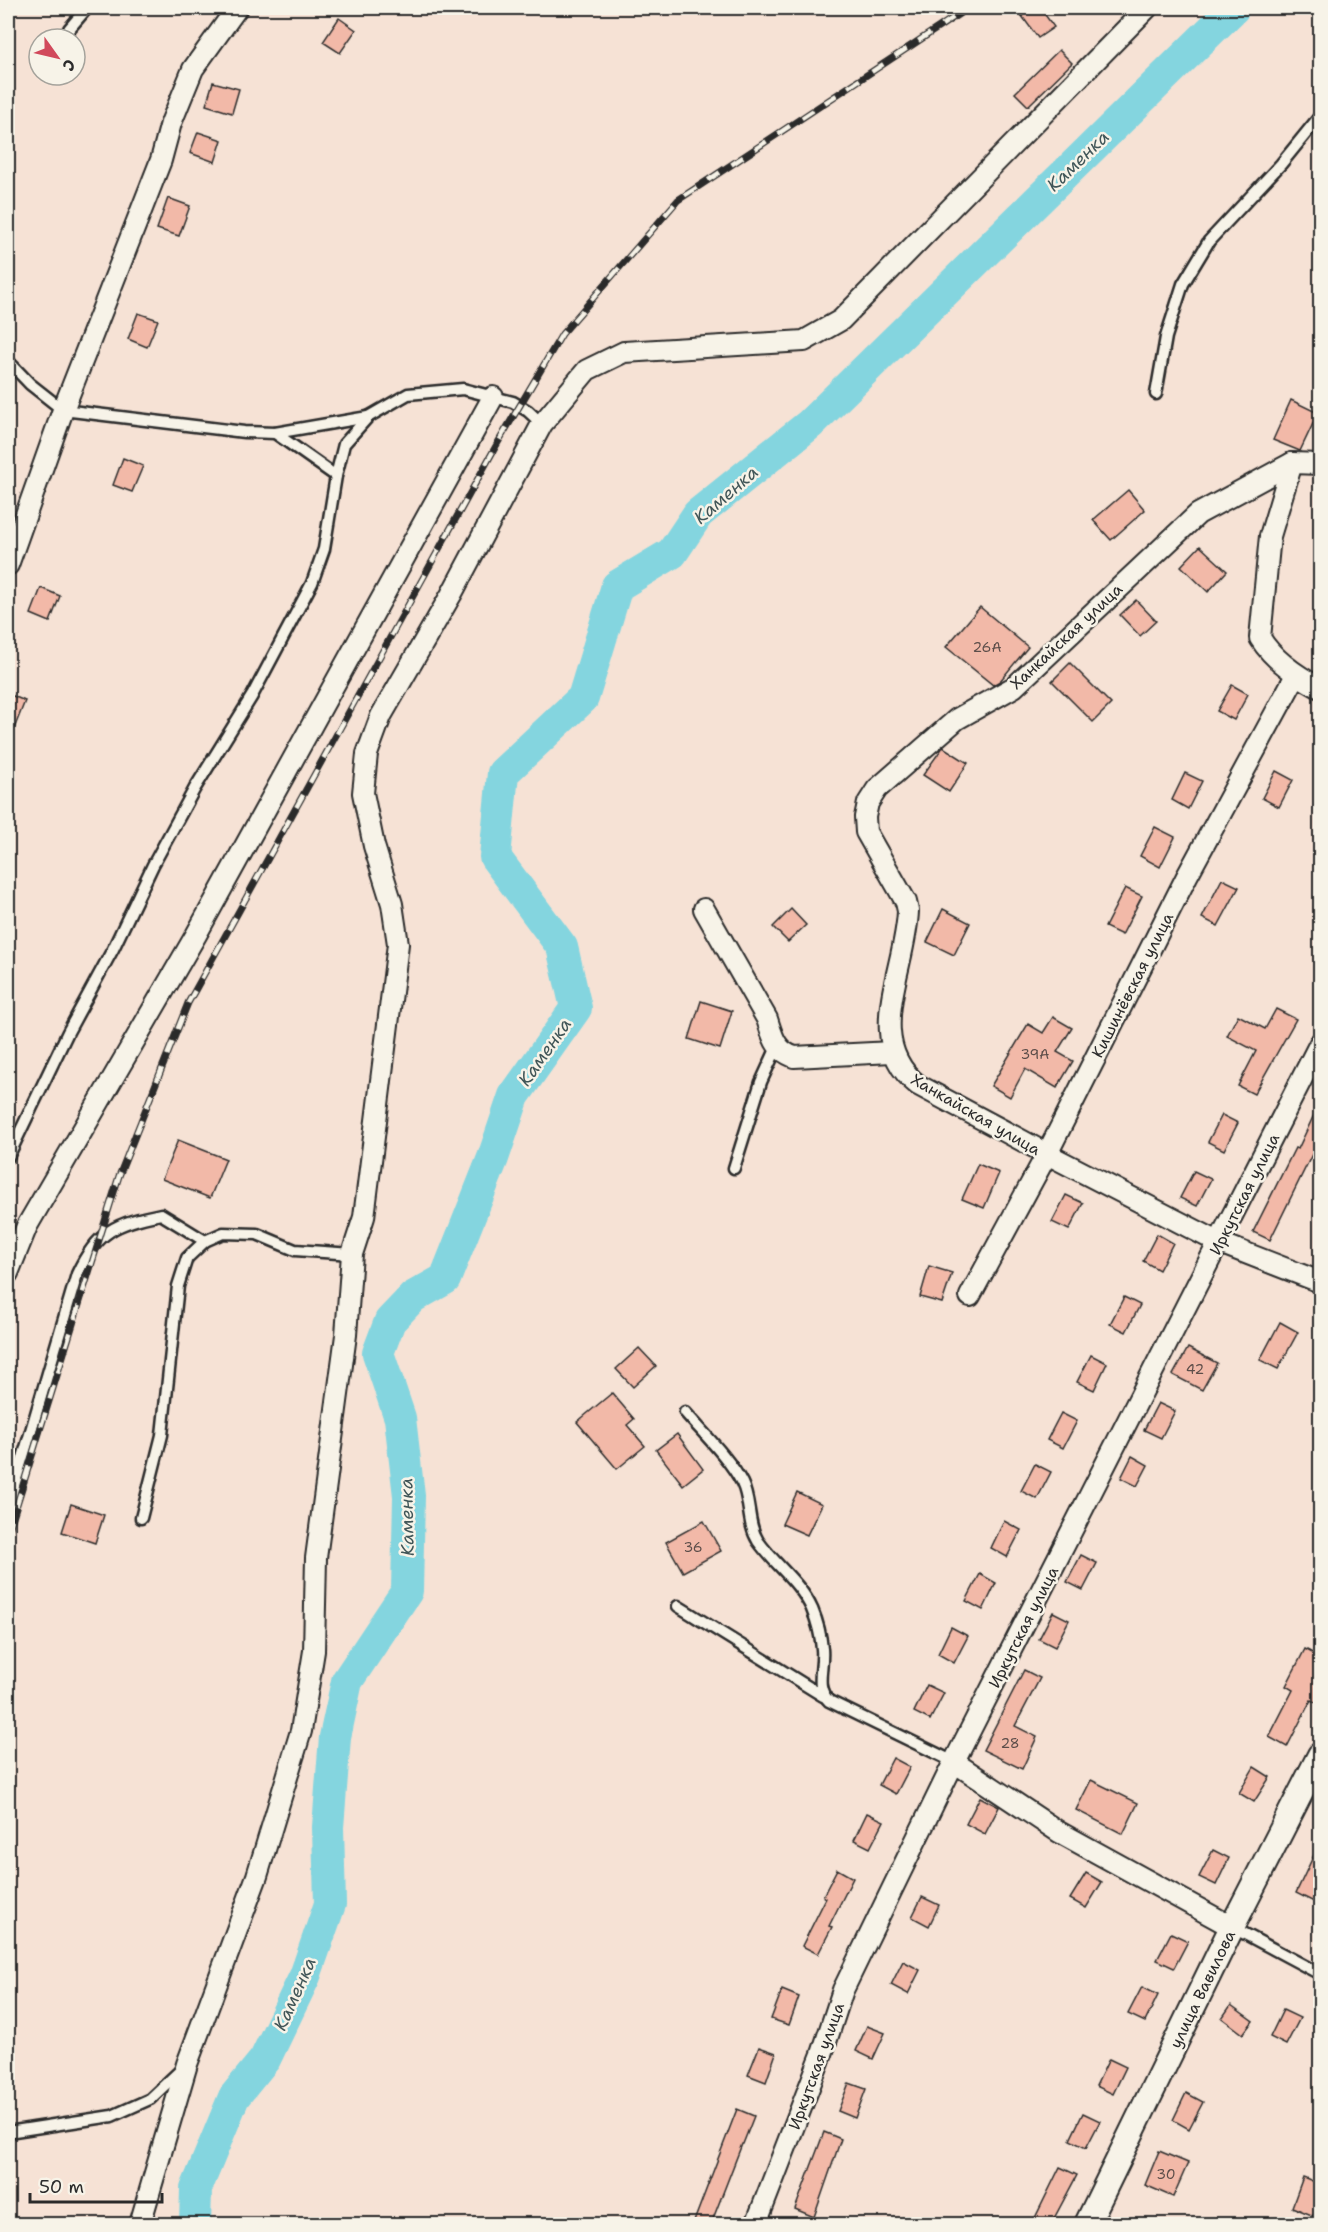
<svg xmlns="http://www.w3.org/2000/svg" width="1328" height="2232" font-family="'Shantell Sans',sans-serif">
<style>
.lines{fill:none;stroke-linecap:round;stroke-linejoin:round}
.river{stroke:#84d5df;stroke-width:32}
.building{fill:#f2b9a8;stroke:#2b2b2b;stroke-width:1.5}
.service-casing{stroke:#2b2b2b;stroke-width:15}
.minor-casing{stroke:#2b2b2b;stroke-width:24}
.tertiary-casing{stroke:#2b2b2b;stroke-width:28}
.service{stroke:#f7f3e8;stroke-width:10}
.minor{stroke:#f7f3e8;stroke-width:20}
.tertiary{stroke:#f7f3e8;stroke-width:24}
.rail-casing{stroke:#2b2b2b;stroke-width:7}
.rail{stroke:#f7f3e8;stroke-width:4.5;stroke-dasharray:14;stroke-linecap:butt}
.labels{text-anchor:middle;stroke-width:5;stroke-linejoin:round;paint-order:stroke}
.number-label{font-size:14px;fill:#5d4e4a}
.street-label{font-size:16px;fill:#2b2b2b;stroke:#f7f3e8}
.water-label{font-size:18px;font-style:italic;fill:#415658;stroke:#f7f3e8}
</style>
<rect width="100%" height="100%" fill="#f6e2d5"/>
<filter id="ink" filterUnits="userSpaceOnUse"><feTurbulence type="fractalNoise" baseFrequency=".0167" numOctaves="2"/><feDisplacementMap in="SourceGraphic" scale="12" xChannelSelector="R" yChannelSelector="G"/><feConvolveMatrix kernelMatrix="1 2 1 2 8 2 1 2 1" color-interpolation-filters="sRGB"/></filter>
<g filter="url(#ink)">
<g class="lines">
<path class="river" d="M195,2224L196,2189L234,2097L265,2059L305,1976L330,1904L328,1827L335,1737L347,1681L407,1591L409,1496L400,1418L378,1353L390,1321L413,1297L445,1279L493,1158L514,1096L576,1008L562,947L495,857L503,773L583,698L617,586L672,553L698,514L810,424L1234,8"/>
</g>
<g class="building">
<path d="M1016,8H1040L1054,27L1038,38Z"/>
<path d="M339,18L356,30L340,53L323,42Z"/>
<path d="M1059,50L1072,63L1028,106L1015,93Z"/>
<path d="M213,82L239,89L232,113L206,105Z"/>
<path d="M198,132L222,140L215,162L190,153Z"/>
<path d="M168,198L190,206L179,236L157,229Z"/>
<path d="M138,313L158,320L147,347L128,339Z"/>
<path d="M1291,400L1318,413L1300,451L1273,440Z"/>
<path d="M123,458L143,466L132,492L113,485Z"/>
<path d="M1128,490L1145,510L1111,540L1093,520Z"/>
<path d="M1200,546L1227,571L1208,592L1181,566Z"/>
<path d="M41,588L60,596L50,622L31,614Z"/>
<path d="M1136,600L1156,621L1140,636L1120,615Z"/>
<path d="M980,607L1028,647L1000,681L993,685L946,647Z"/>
<path d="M1070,663L1111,704L1093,722L1052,681Z"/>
<path d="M1232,685L1248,694L1234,720L1217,711Z"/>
<path d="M8,694L25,701L8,744Z"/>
<path d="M943,747L968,763L949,792L923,775Z"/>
<path d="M1276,771L1293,780L1279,807L1262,798Z"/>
<path d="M1185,773L1202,781L1188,809L1172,800Z"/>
<path d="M1155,827L1175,837L1160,867L1140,856Z"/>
<path d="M1222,879L1239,887L1218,926L1202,918Z"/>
<path d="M1125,888L1142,896L1122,935L1105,927Z"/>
<path d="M791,909L806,925L788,942L773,927Z"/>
<path d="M943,909L970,923L954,955L927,942Z"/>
<path d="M701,1001L732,1011L720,1049L689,1039Z"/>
<path d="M1276,1009L1296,1019L1254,1094L1238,1086L1256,1051L1227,1036L1238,1015L1265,1029Z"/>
<path d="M1053,1017L1072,1028L1057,1052L1073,1061L1057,1088L1025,1069L1010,1097L991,1086L1028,1024L1043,1033Z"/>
<path d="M1320,1102V1138L1270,1240L1253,1232L1295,1148L1298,1149Z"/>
<path d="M1222,1115L1238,1123L1224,1150L1208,1142Z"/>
<path d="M178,1140L226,1159L210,1198L162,1179Z"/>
<path d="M978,1164L999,1173L984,1208L962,1199Z"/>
<path d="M1194,1171L1211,1179L1197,1206L1180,1198Z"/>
<path d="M1066,1195L1083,1203L1069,1230L1052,1222Z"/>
<path d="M1157,1234L1173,1243L1159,1270L1143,1261Z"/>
<path d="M929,1266L952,1273L942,1303L920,1297Z"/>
<path d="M1124,1297L1140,1305L1126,1332L1110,1324Z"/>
<path d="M1280,1322L1298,1332L1278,1369L1260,1360Z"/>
<path d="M639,1348L656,1366L633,1387L616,1369Z"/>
<path d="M1188,1348L1217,1363L1202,1390L1173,1375Z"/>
<path d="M1091,1355L1107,1363L1094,1390L1077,1382Z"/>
<path d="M612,1393L634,1419L627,1425L645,1446L617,1469L577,1422Z"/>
<path d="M1158,1403L1175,1411L1161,1438L1144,1430Z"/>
<path d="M1061,1413L1077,1421L1063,1448L1047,1440Z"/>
<path d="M677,1434L703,1469L683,1485L656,1450Z"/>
<path d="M1132,1456L1148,1465L1137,1486L1121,1478Z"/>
<path d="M1035,1464L1051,1472L1037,1499L1021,1491Z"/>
<path d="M797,1492L822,1504L807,1535L782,1524Z"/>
<path d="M71,1504L104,1515L95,1543L62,1532Z"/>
<path d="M704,1521L721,1551L683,1572L666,1542Z"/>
<path d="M1004,1521L1021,1530L1007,1557L991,1548Z"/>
<path d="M1081,1555L1097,1563L1083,1590L1067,1582Z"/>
<path d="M980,1574L996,1583L983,1610L966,1601Z"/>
<path d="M1053,1612L1069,1620L1055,1647L1039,1639Z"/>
<path d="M951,1627L968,1636L954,1663L938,1654Z"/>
<path d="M1305,1649L1320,1657V1705L1311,1700L1287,1747L1269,1737L1293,1690L1286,1686Z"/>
<path d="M1024,1670L1040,1678L1015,1726L1037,1737L1022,1769L983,1750Z"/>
<path d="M927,1685L944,1693L930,1720L914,1712Z"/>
<path d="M893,1758L910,1767L896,1794L879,1785Z"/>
<path d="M1254,1767L1270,1777L1254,1802L1239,1793Z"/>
<path d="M1091,1780L1138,1803L1123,1834L1076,1810Z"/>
<path d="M980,1797L999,1807L985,1834L966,1824Z"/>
<path d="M867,1813L884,1821L870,1848L854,1840Z"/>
<path d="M1320,1842V1905L1296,1893Z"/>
<path d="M1213,1850L1229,1858L1216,1885L1199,1877Z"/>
<path d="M837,1869L853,1878L829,1926L832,1927L818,1954L802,1946L826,1898L823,1896Z"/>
<path d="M1086,1873L1102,1882L1086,1908L1070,1899Z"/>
<path d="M922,1897L939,1905L929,1926L912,1917Z"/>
<path d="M1171,1933L1188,1941L1174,1968L1157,1960Z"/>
<path d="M903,1961L920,1970L908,1994L891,1985Z"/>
<path d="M1142,1987L1158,1995L1145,2022L1128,2014Z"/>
<path d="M782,1990L799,1997L789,2025L771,2019Z"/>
<path d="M1231,2005L1253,2021L1243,2034L1222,2018Z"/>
<path d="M1283,2010L1300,2018L1286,2045L1270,2037Z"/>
<path d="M867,2026L885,2033L873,2059L856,2051Z"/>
<path d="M759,2047L776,2053L766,2082L748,2075Z"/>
<path d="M1109,2059L1126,2067L1113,2094L1096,2086Z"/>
<path d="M849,2083L866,2089L855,2118L838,2111Z"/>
<path d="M1186,2093L1203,2102L1189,2129L1173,2120Z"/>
<path d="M737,2109L754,2116L743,2144H742L711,2224H693Z"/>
<path d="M1083,2113L1100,2121L1086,2148L1070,2140Z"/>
<path d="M824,2132L841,2139L814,2217L795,2209Z"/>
<path d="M1159,2151L1188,2163L1173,2197L1145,2185Z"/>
<path d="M1060,2167L1077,2175L1051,2224H1032Z"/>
<path d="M1303,2177L1320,2184V2199L1314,2216L1292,2207Z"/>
</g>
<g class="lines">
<g class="service-casing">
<g id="service">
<path d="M69,29L87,8"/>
<path d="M8,361L30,384L63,410L244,432L275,433L336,476"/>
<path d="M1156,394L1166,337L1183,284L1209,241L1281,164L1320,116"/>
<path d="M275,433L368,417"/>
<path d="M8,1157L68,1032L113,949L153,865L195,788L252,696L312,583L324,549L336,476L344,444L368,417L408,394L463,389L513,402L528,411L542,424"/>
<path d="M734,1168L761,1082L777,1047"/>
<path d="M685,1412C703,1433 730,1459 742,1483C751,1501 747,1524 758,1541C775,1565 800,1582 812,1609C817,1621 821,1637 822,1649C824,1668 814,1687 829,1701L954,1762"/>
<path d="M8,1509L77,1274C97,1231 116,1223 161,1214L205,1241"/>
<path d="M141,1518L162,1435L178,1286L187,1258L205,1241L223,1233L257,1234L295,1250L352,1254"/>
<path d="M678,1606L823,1696"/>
<path d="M1232,1927L1320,1974"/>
<path d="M8,2132L112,2116L150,2099L183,2068"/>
</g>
</g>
<g class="minor-casing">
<g id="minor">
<path d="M1292,463L1270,536L1260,638C1274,661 1297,676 1320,688"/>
<path d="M1320,464L1292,463L1198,514L1014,687L957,719L877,789L868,803L865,817L866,832L906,902L908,911C906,969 862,1041 918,1085L1047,1154L1220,1243L1320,1282"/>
<path d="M8,565L63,410L161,160L171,123L193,69L237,8"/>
<path d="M704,909L767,1019C773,1037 775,1050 794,1057L892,1052"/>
<path d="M8,1273L27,1226L196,935L493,397"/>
<path d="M970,1296L1047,1154L1187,876L1296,675"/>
<path d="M954,1762L1059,1832L1232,1927"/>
<path d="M140,2224L187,2064L257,1876L301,1731L314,1651L316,1558L346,1335L352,1254L364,1217L398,944L392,904L374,846L363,793L367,754L381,716L451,595L542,424L587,370L624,352L804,341L841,320L1147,8"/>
<path d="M756,2224L822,2054L843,1990L954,1762L1320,1043"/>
</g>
</g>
<g class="tertiary-casing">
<path id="tertiary" d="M1087,2224L1232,1927L1320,1755"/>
</g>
<use href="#service" class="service"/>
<use href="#minor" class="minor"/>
<use href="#tertiary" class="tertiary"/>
<g class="rail-casing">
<path id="rail" d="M8,1533L119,1176L188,1003L496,446L562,334L678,200L968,8"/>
</g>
<use href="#rail" class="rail"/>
</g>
</g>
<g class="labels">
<g class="number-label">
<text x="987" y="652">26А</text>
<text x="1035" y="1059">39А</text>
<text x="1195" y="1374">42</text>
<text x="693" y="1552">36</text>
<text x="1010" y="1748">28</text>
<text x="1166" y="2179">30</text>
</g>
<g class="street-label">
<text transform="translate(1066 636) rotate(-43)" y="6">Ханкайская улица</text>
<text transform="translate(1132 985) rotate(-63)" y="6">Кишинёвская улица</text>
<text transform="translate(976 1114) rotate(30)" y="6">Ханкайская улица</text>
<text transform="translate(1244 1194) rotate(-63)" y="6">Иркутская улица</text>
<text transform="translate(1023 1627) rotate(-63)" y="6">Иркутская улица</text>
<text transform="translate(1202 1989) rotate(-64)" y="6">улица Вавилова</text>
<text transform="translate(816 2066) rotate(-70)" y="6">Иркутская улица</text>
</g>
<g class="water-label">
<text transform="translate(1078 161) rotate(-44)" y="6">Каменка</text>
<text transform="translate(726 495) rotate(-41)" y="6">Каменка</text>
<text transform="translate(545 1052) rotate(-55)" y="6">Каменка</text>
<text transform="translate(407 1517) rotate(-91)" y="6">Каменка</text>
<text transform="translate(295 1994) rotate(-66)" y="6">Каменка</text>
</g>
</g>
<rect width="1328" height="2232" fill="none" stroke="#f7f3e8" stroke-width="30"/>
<rect x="15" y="15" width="1298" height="2202" fill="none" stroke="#2b2b2b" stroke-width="2" filter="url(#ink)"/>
<g transform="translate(57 57) rotate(124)"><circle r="28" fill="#f7f3e8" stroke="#a5a39c" stroke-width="1.5"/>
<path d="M0-4.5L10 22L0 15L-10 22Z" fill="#d1495b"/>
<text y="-9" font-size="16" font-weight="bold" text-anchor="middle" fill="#2b2b2b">С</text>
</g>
<path d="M30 2193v9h132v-9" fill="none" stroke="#2b2b2b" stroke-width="3"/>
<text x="39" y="2193" font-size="18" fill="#2b2b2b" stroke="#f7f3e8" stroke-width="4.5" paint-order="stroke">50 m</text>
</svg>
